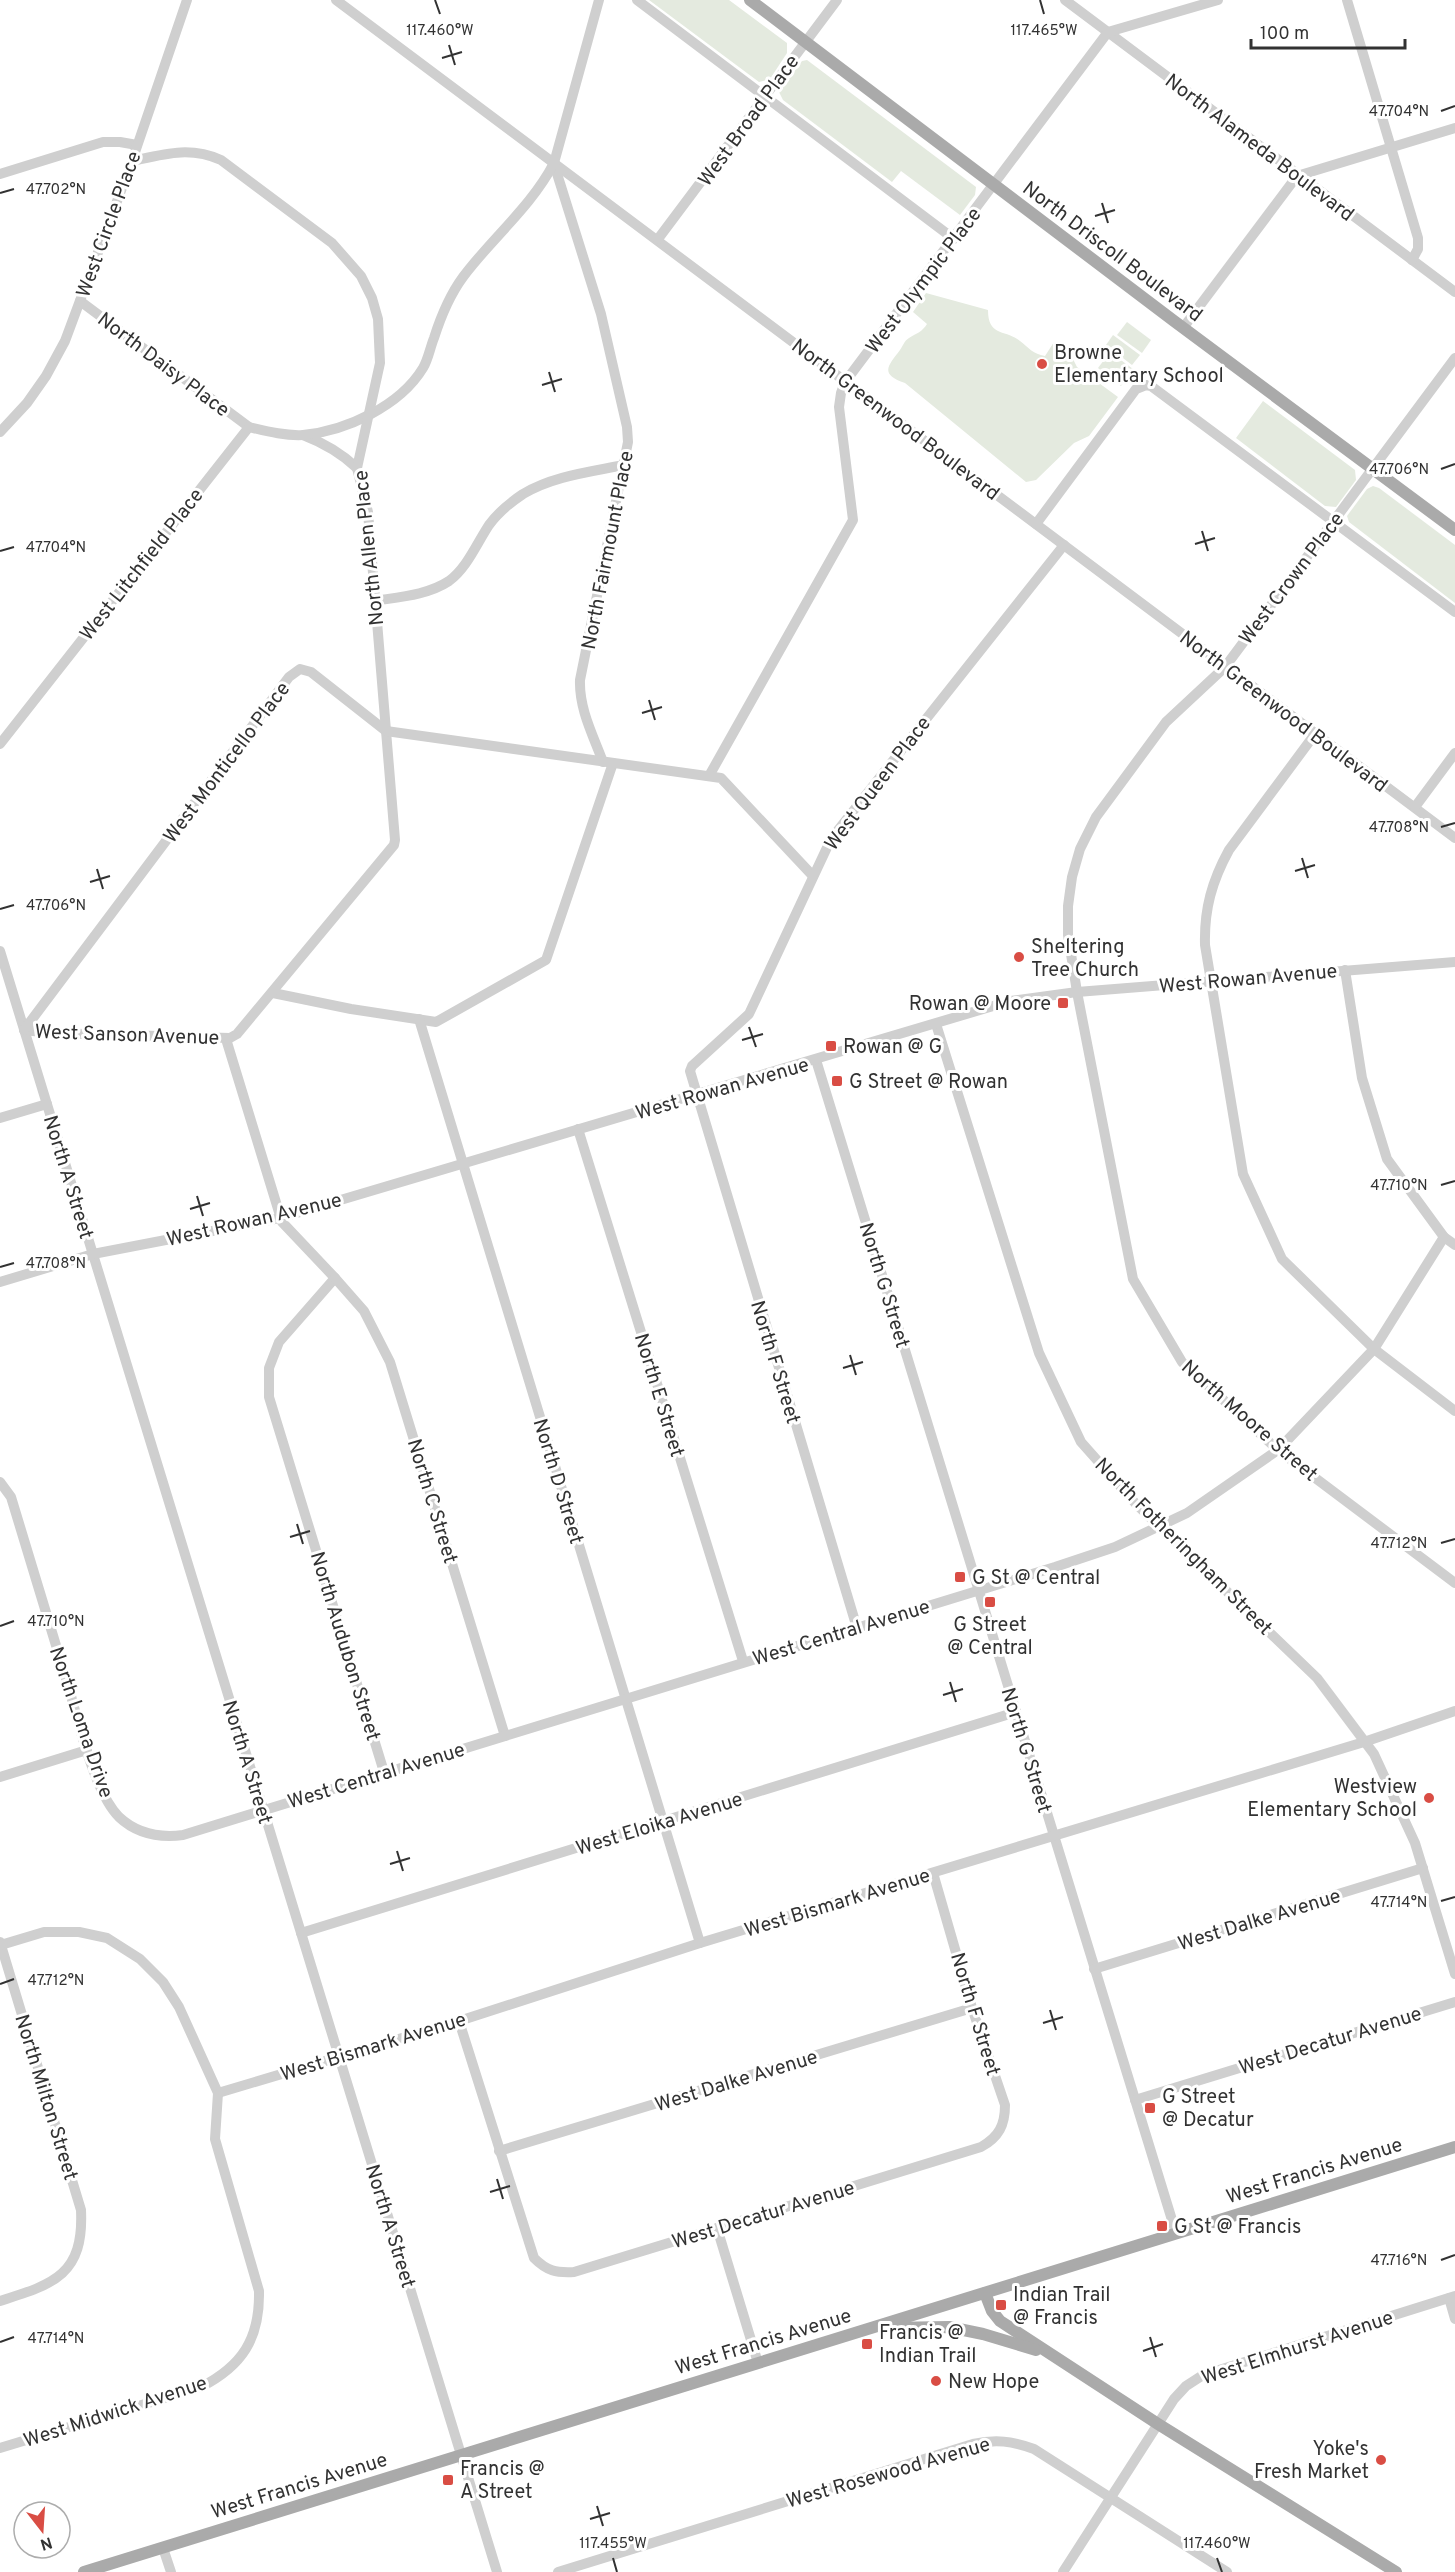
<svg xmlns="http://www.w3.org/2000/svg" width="1455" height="2572" font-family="Overpass,sans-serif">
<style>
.green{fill:#e4eadf}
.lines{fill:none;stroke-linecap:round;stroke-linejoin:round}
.minor{stroke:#cfcfcf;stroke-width:10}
.major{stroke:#aaa;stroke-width:12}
.ticks{fill:none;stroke:#323232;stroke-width:2}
.poi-dot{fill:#d94d44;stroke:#fff;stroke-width:2}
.labels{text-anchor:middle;stroke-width:6;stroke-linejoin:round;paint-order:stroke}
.street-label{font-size:20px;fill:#323232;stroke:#fff}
.poi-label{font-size:20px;fill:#323232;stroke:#fff;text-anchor:start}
.ticks-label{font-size:15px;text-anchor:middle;fill:#323232;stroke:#fff;stroke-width:6;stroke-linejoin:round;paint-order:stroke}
</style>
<rect width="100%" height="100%" fill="#fff"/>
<g class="green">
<path d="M649,0H729L787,43V53L770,79L759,82Z"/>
<path d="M807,60L976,187L975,195L960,215L901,171L892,182L783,100L779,92L802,61Z"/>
<path d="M926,293L988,310C988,337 1005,329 1020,341C1029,348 1033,354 1045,356L1054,342L1071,355L1077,367L1118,397L1089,436L1074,443L1036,480L1026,482L905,383C880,374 887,367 900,350C903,346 904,341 909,338C917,333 922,332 927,324L913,312Z"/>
<path d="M1127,322L1151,340L1142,353L1117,335Z"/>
<path d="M1113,335L1140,355L1132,365L1106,345Z"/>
<path d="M1110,352L1133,369L1121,386L1098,368Z"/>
<path d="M1263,401L1355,470L1356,480L1336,507L1325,506L1236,438Z"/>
<path d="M1373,486L1379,488L1455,545V603L1349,522L1347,516L1367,489Z"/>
</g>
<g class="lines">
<g class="minor">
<path d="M336,0L1455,838"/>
<path d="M637,0L954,239"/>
<path d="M1065,0L1455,292"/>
<path d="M1347,0L1418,238V249L1412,260"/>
<path d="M554,164L601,314L627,427L628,442L580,680C579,709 593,735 603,762"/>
<path d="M0,174L103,142H120L137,145"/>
<path d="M658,239L837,0"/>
<path d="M80,301L249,427"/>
<path d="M1183,328L1297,176L1455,128"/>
<path d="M1455,358L1225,667L1166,722L1096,817L1080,849L1072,877L1068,906V935L1077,992L1133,1279L1182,1362L1278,1450L1455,1583"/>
<path d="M0,432L27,403L46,376L65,341L132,161L187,0"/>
<path d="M303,435C324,443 340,452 357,468"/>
<path d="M1036,524L1136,389L1146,385L1151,386L1455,612"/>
<path d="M374,601C399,597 428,595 449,581C467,568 477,543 489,525C497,514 511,502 523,494C553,476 590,472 624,465"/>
<path d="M1315,734L1229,850C1212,881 1204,909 1205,945L1243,1174L1282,1259L1374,1349L1455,1411"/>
<path d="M0,744L249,427C266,431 285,436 303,435C346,431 400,406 423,368C428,360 430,348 434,338C441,316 449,296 463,277C492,238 531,207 554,163L599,0"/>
<path d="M709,776L853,520L839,407L841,393L845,382L1108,32L1218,0"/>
<path d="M1415,807L1455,753"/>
<path d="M0,951L497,2572"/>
<path d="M1345,970L1362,1078L1387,1159L1444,1237L1455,1245"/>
<path d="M273,993L351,1009L436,1022L546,960L613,763"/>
<path d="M419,1019L700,1943"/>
<path d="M936,1024L1039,1353L1081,1442L1136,1504L1317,1678L1374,1754L1415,1843L1455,1974"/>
<path d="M24,1030L51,1033L230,1038L237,1034L394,845L395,840L368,512L357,468L380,363L378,319L372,298L361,276L332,243L221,160C190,146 164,154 132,161"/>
<path d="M24,1030L289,677L300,669L311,672L386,731L721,778L813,876"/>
<path d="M226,1039L282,1222L335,1278L279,1342L269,1368V1397L384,1772"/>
<path d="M816,1060L1176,2233"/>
<path d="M0,1118L47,1104"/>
<path d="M578,1129L743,1661"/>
<path d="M335,1278L364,1311L390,1362L505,1736"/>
<path d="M0,1282L93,1254L280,1218L1010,1001L1077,992L1455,962"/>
<path d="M0,1482L11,1497C30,1560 49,1622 68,1685C78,1720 94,1792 119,1817C137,1834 159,1838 183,1835L1055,1567L1115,1547L1187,1513L1278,1450L1374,1349L1444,1237"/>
<path d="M857,1628L690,1071L692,1066L749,1014L831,839L1064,545"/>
<path d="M0,1777L87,1750"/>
<path d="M301,1933L1016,1712"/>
<path d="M0,1942L81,2210C84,2275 54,2284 0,2301"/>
<path d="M1094,1969L1423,1868"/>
<path d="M459,2021L534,2258C547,2271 556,2273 574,2272L981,2147C999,2137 1005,2125 1005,2105L972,2008L933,1873"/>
<path d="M218,2093L459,2021L700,1943L1364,1742L1455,1711"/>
<path d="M1135,2100L1455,2002"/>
<path d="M499,2151L972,2008"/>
<path d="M717,2228L758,2363"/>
<path d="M1449,2298L1455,2319"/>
<path d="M0,2448L201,2387C242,2366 260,2339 259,2291L215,2139L218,2093L179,2007L163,1982L140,1959L107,1938L79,1932H44L1,1945"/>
<path d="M163,2548L171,2572"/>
<path d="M558,2572L973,2444C996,2439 1012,2441 1034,2449L1227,2572"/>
<path d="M1063,2572L1174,2399L1186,2386L1203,2375L1455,2296"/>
</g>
<g class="major">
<path d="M750,0L1174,321L1455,530"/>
<path d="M985,2293L992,2311L1000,2321L1158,2424L1396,2572"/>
<path d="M885,2328L949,2327L983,2334L1036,2350"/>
<path d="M84,2572L1455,2147"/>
</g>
</g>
<path class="ticks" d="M435,0L440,14M1040,0L1044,14M449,45L455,65M442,58L462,52M1441,111L1455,106M0,193L14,189M1102,203L1108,223M1095,216L1115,210M549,372L555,392M542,385L562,379M1441,469L1455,464M1202,531L1208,551M1195,544L1215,538M0,551L14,547M649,700L655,720M642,713L662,707M1441,827L1455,823M1302,858L1308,878M97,869L103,889M1295,871L1315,865M90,882L110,876M0,909L14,905M749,1027L756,1047M742,1040L763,1034M1441,1185L1455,1181M197,1196L203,1216M190,1209L210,1203M0,1267L14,1263M850,1355L856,1375M843,1368L863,1362M297,1524L303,1544M290,1537L310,1531M1441,1543L1455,1539M0,1626L14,1621M950,1682L956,1702M943,1695L963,1689M397,1851L403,1871M390,1864L410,1858M1441,1901L1455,1897M0,1984L14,1979M1050,2010L1056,2030M1043,2023L1063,2017M497,2179L503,2199M490,2192L510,2186M1441,2260L1455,2255M1150,2337L1156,2357M0,2342L14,2337M1143,2351L1163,2344M597,2506L603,2526M590,2519L610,2513M613,2558L617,2572M1217,2558L1222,2572"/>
<g class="poi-dot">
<circle cx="1042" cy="364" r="6"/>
<circle cx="1019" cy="957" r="6"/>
<rect x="1057" y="997" width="12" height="12" rx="3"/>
<rect x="825" y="1040" width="12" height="12" rx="3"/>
<rect x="831" y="1075" width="12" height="12" rx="3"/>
<rect x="954" y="1571" width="12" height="12" rx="3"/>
<rect x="984" y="1596" width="12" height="12" rx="3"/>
<circle cx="1429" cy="1798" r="6"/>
<rect x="1144" y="2102" width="12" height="12" rx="3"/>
<rect x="1156" y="2220" width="12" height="12" rx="3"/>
<rect x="995" y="2299" width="12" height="12" rx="3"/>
<rect x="861" y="2338" width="12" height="12" rx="3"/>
<circle cx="936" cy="2381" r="6"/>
<circle cx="1381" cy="2460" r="6"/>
<rect x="442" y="2474" width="12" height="12" rx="3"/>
</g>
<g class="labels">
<g class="street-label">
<text transform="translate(748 120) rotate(-54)" y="7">West Broad Place</text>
<text transform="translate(1260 147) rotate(37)" y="7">North Alameda Boulevard</text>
<text transform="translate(108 224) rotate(-70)" y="7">West Circle Place</text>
<text transform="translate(1113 251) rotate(37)" y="7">North Driscoll Boulevard</text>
<text transform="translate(923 280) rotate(-53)" y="7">West Olympic Place</text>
<text transform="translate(164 364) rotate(37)" y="7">North Daisy Place</text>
<text transform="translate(896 419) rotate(37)" y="7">North Greenwood Boulevard</text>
<text transform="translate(368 548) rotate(-96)" y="7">North Allen Place</text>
<text transform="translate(607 550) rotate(-79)" y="7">North Fairmount Place</text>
<text transform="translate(141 564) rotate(-52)" y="7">West Litchfield Place</text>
<text transform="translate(1291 578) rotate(-53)" y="7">West Crown Place</text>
<text transform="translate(1284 711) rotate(37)" y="7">North Greenwood Boulevard</text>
<text transform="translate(226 762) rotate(-53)" y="7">West Monticello Place</text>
<text transform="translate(877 783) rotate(-53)" y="7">West Queen Place</text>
<text transform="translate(1248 978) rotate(-5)" y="7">West Rowan Avenue</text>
<text transform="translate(127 1034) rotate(2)" y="7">West Sanson Avenue</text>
<text transform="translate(722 1088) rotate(-16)" y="7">West Rowan Avenue</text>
<text transform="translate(69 1177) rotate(73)" y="7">North A Street</text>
<text transform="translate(254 1219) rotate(-13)" y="7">West Rowan Avenue</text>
<text transform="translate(885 1285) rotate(73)" y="7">North G Street</text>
<text transform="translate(776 1362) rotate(73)" y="7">North F Street</text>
<text transform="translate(660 1395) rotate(73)" y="7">North E Street</text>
<text transform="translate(1250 1420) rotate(41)" y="7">North Moore Street</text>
<text transform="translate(559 1481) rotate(73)" y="7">North D Street</text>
<text transform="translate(433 1501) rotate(73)" y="7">North C Street</text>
<text transform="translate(1184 1546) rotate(45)" y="7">North Fotheringham Street</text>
<text transform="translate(841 1632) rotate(-17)" y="7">West Central Avenue</text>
<text transform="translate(346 1646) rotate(73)" y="7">North Audubon Street</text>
<text transform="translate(82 1722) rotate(71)" y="7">North Loma Drive</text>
<text transform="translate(1027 1750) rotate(73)" y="7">North G Street</text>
<text transform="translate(248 1762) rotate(73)" y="7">North A Street</text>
<text transform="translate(376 1775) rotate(-17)" y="7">West Central Avenue</text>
<text transform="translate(659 1823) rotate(-17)" y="7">West Eloika Avenue</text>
<text transform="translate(837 1902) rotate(-17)" y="7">West Bismark Avenue</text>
<text transform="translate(1259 1919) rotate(-17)" y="7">West Dalke Avenue</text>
<text transform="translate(976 2014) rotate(73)" y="7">North F Street</text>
<text transform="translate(1330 2040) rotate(-17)" y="7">West Decatur Avenue</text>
<text transform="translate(373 2046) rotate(-17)" y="7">West Bismark Avenue</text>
<text transform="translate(736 2080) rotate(-17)" y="7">West Dalke Avenue</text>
<text transform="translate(47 2097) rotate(73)" y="7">North Milton Street</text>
<text transform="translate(1314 2170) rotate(-17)" y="7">West Francis Avenue</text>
<text transform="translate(763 2214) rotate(-17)" y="7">West Decatur Avenue</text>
<text transform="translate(391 2226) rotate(73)" y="7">North A Street</text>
<text transform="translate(763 2341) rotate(-17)" y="7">West Francis Avenue</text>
<text transform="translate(1297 2347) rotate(-18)" y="7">West Elmhurst Avenue</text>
<text transform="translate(115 2411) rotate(-18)" y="7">West Midwick Avenue</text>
<text transform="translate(888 2472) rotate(-16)" y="7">West Rosewood Avenue</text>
<text transform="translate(299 2485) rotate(-17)" y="7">West Francis Avenue</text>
</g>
<g class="poi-label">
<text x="1054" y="359">Browne<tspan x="1054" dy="23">Elementary School</tspan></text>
<text x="1031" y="953">Sheltering<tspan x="1031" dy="23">Tree Church</tspan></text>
<text x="1051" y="1010" text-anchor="end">Rowan @ Moore</text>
<text x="843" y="1053">Rowan @ G</text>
<text x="849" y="1088">G Street @ Rowan</text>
<text x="972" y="1584">G St @ Central</text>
<text x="990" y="1631" text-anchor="middle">G Street<tspan x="990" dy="23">@ Central</tspan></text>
<text x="1417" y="1793" text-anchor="end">Westview<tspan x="1417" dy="23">Elementary School</tspan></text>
<text x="1162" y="2103">G Street<tspan x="1162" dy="23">@ Decatur</tspan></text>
<text x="1174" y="2233">G St @ Francis</text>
<text x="1013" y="2301">Indian Trail<tspan x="1013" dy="23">@ Francis</tspan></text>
<text x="879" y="2339">Francis @<tspan x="879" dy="23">Indian Trail</tspan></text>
<text x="948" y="2388">New Hope</text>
<text x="1369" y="2455" text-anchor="end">Yoke's<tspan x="1369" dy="23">Fresh Market</tspan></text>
<text x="460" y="2475">Francis @<tspan x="460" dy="23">A Street</tspan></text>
</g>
</g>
<g class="ticks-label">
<text x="440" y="35">117.460°W</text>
<text x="1044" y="35">117.465°W</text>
<text x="1399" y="116">47.704°N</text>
<text x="56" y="194">47.702°N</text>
<text x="1399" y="474">47.706°N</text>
<text x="56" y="552">47.704°N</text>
<text x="1399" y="832">47.708°N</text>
<text x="56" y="910">47.706°N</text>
<text x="1399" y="1190">47.710°N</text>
<text x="56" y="1268">47.708°N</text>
<text x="1399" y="1548">47.712°N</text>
<text x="56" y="1626">47.710°N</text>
<text x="1399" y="1907">47.714°N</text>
<text x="56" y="1985">47.712°N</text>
<text x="1399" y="2265">47.716°N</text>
<text x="56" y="2343">47.714°N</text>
<text x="613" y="2548">117.455°W</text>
<text x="1217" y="2548">117.460°W</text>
</g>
<g transform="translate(42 2530) rotate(163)"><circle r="28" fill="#ffffff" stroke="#adadad" stroke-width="1.5"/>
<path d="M0-4.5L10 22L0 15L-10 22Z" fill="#d94d44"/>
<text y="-9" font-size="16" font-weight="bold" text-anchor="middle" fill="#323232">N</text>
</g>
<path d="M1251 39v9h154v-9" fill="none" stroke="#323232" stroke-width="3"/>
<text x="1260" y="39" font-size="18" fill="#323232" stroke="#ffffff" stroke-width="4.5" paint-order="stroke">100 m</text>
</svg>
